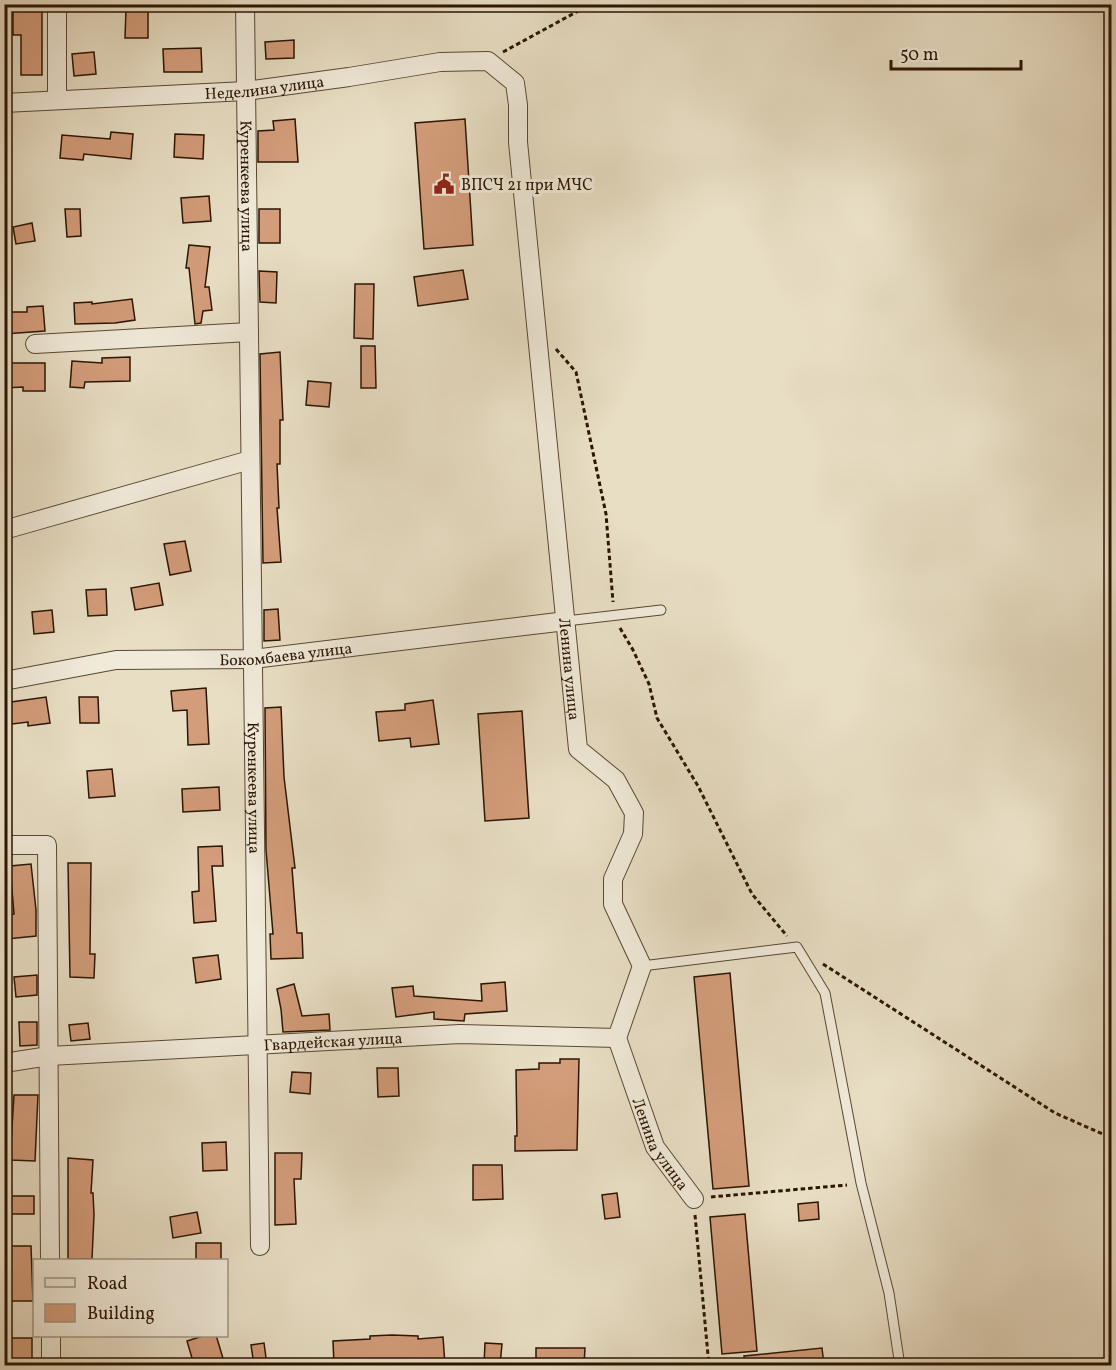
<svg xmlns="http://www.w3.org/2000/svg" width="1116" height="1370" font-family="Vollkorn,serif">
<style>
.building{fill:#d39c7a;stroke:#2b1503;stroke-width:1.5}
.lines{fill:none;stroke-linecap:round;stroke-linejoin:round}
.lane-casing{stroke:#5a4733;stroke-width:11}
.street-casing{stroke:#5a4733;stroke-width:20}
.path{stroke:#2b1503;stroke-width:3;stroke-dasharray:4.5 3;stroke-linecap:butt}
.lane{stroke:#f0ead9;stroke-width:9}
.street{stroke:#f0ead9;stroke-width:18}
.labels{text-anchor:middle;stroke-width:6;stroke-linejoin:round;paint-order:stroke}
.street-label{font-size:16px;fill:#2b1503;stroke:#f0ead9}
.poi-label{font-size:16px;fill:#2b1503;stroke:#f0ead9;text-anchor:start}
</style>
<rect width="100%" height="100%" fill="#e8dec4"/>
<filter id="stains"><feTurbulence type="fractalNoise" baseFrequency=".00333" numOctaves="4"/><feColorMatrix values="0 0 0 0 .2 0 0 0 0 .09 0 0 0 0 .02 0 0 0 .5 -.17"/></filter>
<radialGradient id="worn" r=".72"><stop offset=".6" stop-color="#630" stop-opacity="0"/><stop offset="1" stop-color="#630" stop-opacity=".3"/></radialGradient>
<g class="building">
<path d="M13,6L42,7V75H21V35H13Z"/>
<path d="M126,9L148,10V38H125Z"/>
<path d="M294,40V58L266,59L265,42Z"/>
<path d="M201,48L202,72H164L163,49Z"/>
<path d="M94,52L96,74L74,76L72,54Z"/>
<path d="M295,119L298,162H258V131L274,130L273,121Z"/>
<path d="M465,119L473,245L424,249L415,123Z"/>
<path d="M111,132L133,134L131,159L84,154L83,160L60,158L62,135L110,139Z"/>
<path d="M175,134L204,135L203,159L174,157Z"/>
<path d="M209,196L211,221L183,223L181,198Z"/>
<path d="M65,209H80L81,236L67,237Z"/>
<rect x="259" y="209" width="21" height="34"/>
<path d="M32,223L35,241L16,244L13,227Z"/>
<path d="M189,245L210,247L205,287H209L212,310L203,311L201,323L195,324L189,268H186Z"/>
<path d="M463,270L468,299L418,306L414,277Z"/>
<path d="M259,271L277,272L276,303L260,302Z"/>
<path d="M355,284H374L373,339L354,338Z"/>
<path d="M132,299L135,320L115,323L75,324L74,303L92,302V304Z"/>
<path d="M43,306L45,331L4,334V312H27V307Z"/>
<path d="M361,346H375L376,388H361Z"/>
<path d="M280,352L283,420H280V464H277L279,508H277L281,562L263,563L260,354Z"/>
<path d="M130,357V381L85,382L84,388L70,387L72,361L102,363V358Z"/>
<path d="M4,363H45V391H23V387L4,388Z"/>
<path d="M308,381L331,383L329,407L306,405Z"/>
<path d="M185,541L191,571L170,575L164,544Z"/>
<path d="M159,583L163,605L135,610L131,588Z"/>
<path d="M106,589L107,615L88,616L86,590Z"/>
<path d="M278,609L280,640L264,641V610Z"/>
<path d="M52,610L54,632L34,634L32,612Z"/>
<path d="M206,688L209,744L188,745L187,710L173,711L171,691Z"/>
<path d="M46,697L50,723L28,726V722L4,725V703Z"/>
<path d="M79,697H98L99,723H80Z"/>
<path d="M433,700L439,744L411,747L410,738L379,741L376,712L405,710V704Z"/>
<path d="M281,707L284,777L295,868H292L297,933H302L303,958L271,959L270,934H273L266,850L265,708Z"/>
<path d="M522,711L529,818L485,821L478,714Z"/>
<path d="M112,769L115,796L89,798L87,771Z"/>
<path d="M219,787L220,810L183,812L182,789Z"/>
<path d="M222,846L223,866H212L216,921L194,923L192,892L199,891L198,847Z"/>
<path d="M68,863H91L90,954H95L94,978L70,977Z"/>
<path d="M31,864L36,910V936L7,939L5,915L14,914L10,866Z"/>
<path d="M218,955L221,979L196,983L193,958Z"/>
<path d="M730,973L749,1186L713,1189L694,977Z"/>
<path d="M37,975V995L16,997L14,977Z"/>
<path d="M505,982L507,1011L465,1014L464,1021L434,1019V1012L396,1017L392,988L413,986L414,996L482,1001L481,984Z"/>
<path d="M294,984L302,1016L329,1014L330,1030L283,1032L281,1009L277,989Z"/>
<path d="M19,1022H37V1045L20,1046Z"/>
<path d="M88,1023L90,1039L71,1041L69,1025Z"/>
<path d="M560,1059H579L577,1150L515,1151V1136H517L516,1070L539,1069V1063H560Z"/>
<path d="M377,1068H398L399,1096L378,1097Z"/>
<path d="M292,1072L311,1073L310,1094L290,1092Z"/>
<path d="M14,1095H38L35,1161L10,1160Z"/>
<path d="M226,1142L227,1170L203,1171L202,1143Z"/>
<path d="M275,1153H302L301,1179H294L296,1224L275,1225Z"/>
<path d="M68,1158L93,1160L91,1193H93L94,1215L92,1259H68Z"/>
<path d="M473,1165H502L503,1199L473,1200Z"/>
<path d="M617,1193L620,1217L605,1219L602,1195Z"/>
<rect x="8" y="1196" width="26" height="18"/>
<path d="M818,1202L819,1219L799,1221L798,1204Z"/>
<path d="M197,1212L201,1233L173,1238L170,1217Z"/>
<path d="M745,1214L757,1351L722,1354L710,1217Z"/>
<rect x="196" y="1243" width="25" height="17"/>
<path d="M9,1246H31L33,1301H10Z"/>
<path d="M206,1335H216L225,1365H194L187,1341Z"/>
<path d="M392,1335L418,1336V1339L443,1337L445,1365H334L333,1341L370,1339V1336Z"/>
<rect x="7" y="1338" width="25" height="21"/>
<path d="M264,1343L267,1365H254L251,1345Z"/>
<path d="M485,1343L502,1344L500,1365H484Z"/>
<path d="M536,1348H585L584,1365L550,1363V1365H536Z"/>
<path d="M822,1348L824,1365H745L744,1356Z"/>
</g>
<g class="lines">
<g class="lane-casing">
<g id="lane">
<path d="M566,621L661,610"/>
<path d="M642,966L797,947L825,993L861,1183L889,1293L900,1366"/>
</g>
</g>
<g class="street-casing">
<g id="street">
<path id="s1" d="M245,4L260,1246"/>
<path d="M57,100V4"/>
<path id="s2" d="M4,103L246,91L349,77L440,62L488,61L515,83L518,105V142L578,749L616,780L634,813L633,834L613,879V904L642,966L617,1038L655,1147L694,1199"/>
<path d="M35,344L249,332"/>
<path d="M4,530L250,460"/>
<path id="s3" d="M4,681L116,660L253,659L566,621"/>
<path d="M4,845H47L50,1260"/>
<path id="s4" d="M4,1063L49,1056L460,1034L617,1038"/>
<path d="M51,1336V1366"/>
</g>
</g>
<g class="path">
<path d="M503,52L591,4"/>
<path d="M556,349L576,372L606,514L613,602"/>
<path d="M620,628L633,650L649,684L657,718L698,786L752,894L787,936"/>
<path d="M823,964L1055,1113L1112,1138"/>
<path d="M711,1197L847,1185"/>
<path d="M695,1215L709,1366"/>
</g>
<use href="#lane" class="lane"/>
<use href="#street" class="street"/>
</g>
<defs>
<g id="civic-bare" transform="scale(1.62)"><path d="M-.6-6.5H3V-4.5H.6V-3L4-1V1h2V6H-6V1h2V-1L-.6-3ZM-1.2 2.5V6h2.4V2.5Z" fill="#8f2418" stroke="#f0ead9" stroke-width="2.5" paint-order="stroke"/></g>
</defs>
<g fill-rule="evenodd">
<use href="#civic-bare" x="444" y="184"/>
</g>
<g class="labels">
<g class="street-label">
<text dy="6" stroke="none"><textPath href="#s2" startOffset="261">Неделина улица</textPath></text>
<text dy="6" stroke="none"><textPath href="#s1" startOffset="182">Куренкеева улица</textPath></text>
<text dy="6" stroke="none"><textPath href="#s3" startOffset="284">Бокомбаева улица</textPath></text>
<text dy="6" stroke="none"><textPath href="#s2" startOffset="1110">Ленина улица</textPath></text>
<text dy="6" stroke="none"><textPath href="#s1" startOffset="784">Куренкеева улица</textPath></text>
<text dy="6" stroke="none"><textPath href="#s4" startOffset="330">Гвардейская улица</textPath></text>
<text dy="6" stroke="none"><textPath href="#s2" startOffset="1632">Ленина улица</textPath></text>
</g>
<g class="poi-label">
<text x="461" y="190">ВПСЧ 21 при МЧС</text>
</g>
</g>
<rect width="1116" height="1370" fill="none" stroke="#e8dec4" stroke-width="24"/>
<rect x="6" y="6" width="1104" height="1358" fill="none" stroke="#2b1503" stroke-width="3"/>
<rect x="12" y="12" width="1092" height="1346" fill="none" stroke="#2b1503" stroke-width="1.5"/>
<rect x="33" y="1259" width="195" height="78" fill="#f0ead9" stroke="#a19583" stroke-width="1.5"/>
<rect x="45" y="1278" width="30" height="9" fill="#f0ead9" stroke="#a19583" stroke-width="1.5"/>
<text x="87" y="1289" font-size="18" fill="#2b1503">Road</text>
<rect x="45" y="1304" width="30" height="18" fill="#d39c7a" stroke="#a19583" stroke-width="1.5"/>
<text x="87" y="1319" font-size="18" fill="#2b1503">Building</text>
<path d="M891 60v9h130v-9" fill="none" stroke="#2b1503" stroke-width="3"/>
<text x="900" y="60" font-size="18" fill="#2b1503" stroke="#f0ead9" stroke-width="4.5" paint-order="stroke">50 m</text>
<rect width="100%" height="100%" filter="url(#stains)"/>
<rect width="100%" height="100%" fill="url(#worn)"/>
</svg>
